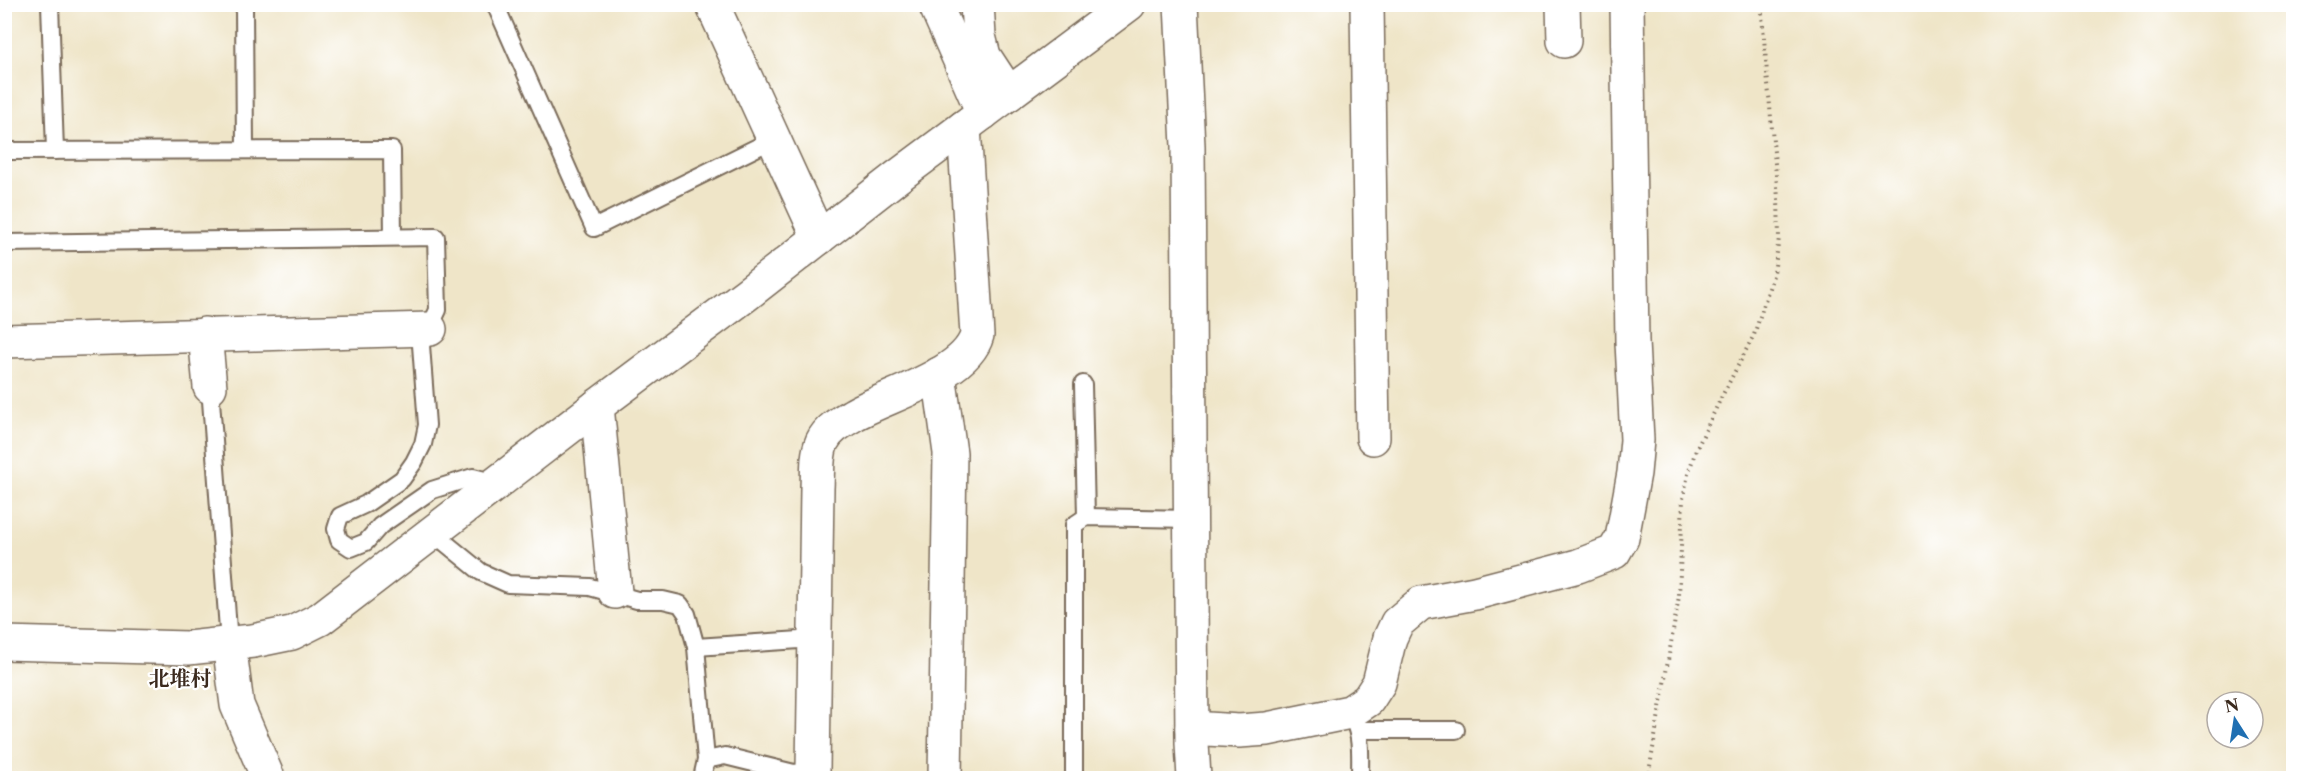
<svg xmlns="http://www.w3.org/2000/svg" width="2298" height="783" font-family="'Libre Caslon Text','Noto Serif SC',serif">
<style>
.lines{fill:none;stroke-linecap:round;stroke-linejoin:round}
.lane-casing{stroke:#7a6b5a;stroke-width:20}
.street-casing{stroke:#7a6b5a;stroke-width:36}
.secondary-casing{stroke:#7a6b5a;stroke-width:36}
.path{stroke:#7a6b5a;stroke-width:4;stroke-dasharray:1.5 4.5;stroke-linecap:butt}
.lane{stroke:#fff;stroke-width:16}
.street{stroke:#fff;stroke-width:33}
.secondary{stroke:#fff;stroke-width:33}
.labels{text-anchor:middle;stroke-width:4.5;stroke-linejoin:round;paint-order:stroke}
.quarter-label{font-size:21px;font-weight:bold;fill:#3b2a1e;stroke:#fff}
</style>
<rect width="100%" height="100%" fill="#fff"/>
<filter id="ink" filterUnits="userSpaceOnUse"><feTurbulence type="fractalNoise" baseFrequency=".0167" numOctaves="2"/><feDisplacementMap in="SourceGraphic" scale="12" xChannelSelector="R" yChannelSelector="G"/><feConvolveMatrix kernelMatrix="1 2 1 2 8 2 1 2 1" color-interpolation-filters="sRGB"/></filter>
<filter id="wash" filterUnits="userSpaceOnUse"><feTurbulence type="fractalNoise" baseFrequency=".008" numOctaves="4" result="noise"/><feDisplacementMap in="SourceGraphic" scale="24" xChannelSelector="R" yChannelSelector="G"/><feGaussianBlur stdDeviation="1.35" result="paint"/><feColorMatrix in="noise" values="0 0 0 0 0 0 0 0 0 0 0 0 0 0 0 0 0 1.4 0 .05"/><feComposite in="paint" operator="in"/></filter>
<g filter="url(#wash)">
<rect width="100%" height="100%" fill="#efe5c8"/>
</g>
<g filter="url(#ink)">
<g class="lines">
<g class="lane-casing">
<g id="lane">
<path d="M50,4L55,151"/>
<path d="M244,4L245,150"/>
<path d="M495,4L594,228L774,139"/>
<path d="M4,151L392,150L393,237"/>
<path d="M4,243L436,237L438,310L421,345L427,425L423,444L414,462L402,479L366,504L340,516L336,529L339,540L351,548L366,542L380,526L432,490L473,477L497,483"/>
<path d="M1083,384L1086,517"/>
<path d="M210,387L229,643"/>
<path d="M432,532L481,572L508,584L590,587L637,600H663L680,604L687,614L696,647L706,760L702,778"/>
<path d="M696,647L815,639"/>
<path d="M1354,721C1362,739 1360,759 1360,778"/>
<path d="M1358,730H1456"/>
<path d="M706,760L725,756L794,773L813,771"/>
<path d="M1074,778V525L1086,517L1191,519"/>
</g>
</g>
<g class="street-casing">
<g id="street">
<path d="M712,4L819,238"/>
<path d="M935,4L983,113"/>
<path d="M977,4L979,36L984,56L1009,94"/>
<path d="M1181,4L1188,146L1192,743L1194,778"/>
<path d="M1367,4L1373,438"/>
<path d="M1563,4L1564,41"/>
<path d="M205,334L210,387"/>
<path d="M4,341L430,329"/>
<path d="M939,374L950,453L945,778"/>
<path d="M597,406L615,592"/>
<path d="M229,643L237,705L268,778"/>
<path d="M1192,728L1239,731L1267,729L1350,712L1368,700L1379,683L1390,638L1397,623L1421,603L1475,593L1578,566L1614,552L1622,538L1634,473L1637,440L1632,342L1627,4"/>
<path d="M813,771L817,488C818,473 816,456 822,442C828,429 841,422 853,415C887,395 966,375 977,335L964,127"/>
</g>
</g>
<g class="secondary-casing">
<path id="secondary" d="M4,643L188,648L253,641L292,633L320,619L597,406L747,294L897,177L1129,4"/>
</g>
<path class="path" d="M1648,778L1679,596L1683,499L1688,474L1696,450L1721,398L1754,335L1774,273L1779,238L1778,198L1761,4"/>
<use href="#lane" class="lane"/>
<use href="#street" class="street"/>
<use href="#secondary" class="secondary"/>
</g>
</g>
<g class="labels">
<g class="quarter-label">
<text x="180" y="686">北堆村</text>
</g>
</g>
<rect width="2298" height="783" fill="none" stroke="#fff" stroke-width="24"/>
<g transform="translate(2235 720) rotate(348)"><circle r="28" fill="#ffffff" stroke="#b1aaa5" stroke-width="1.5"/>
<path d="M0-4.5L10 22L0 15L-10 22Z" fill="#1f6fb2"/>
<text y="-9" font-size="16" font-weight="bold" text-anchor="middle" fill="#3b2a1e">N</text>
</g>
</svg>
